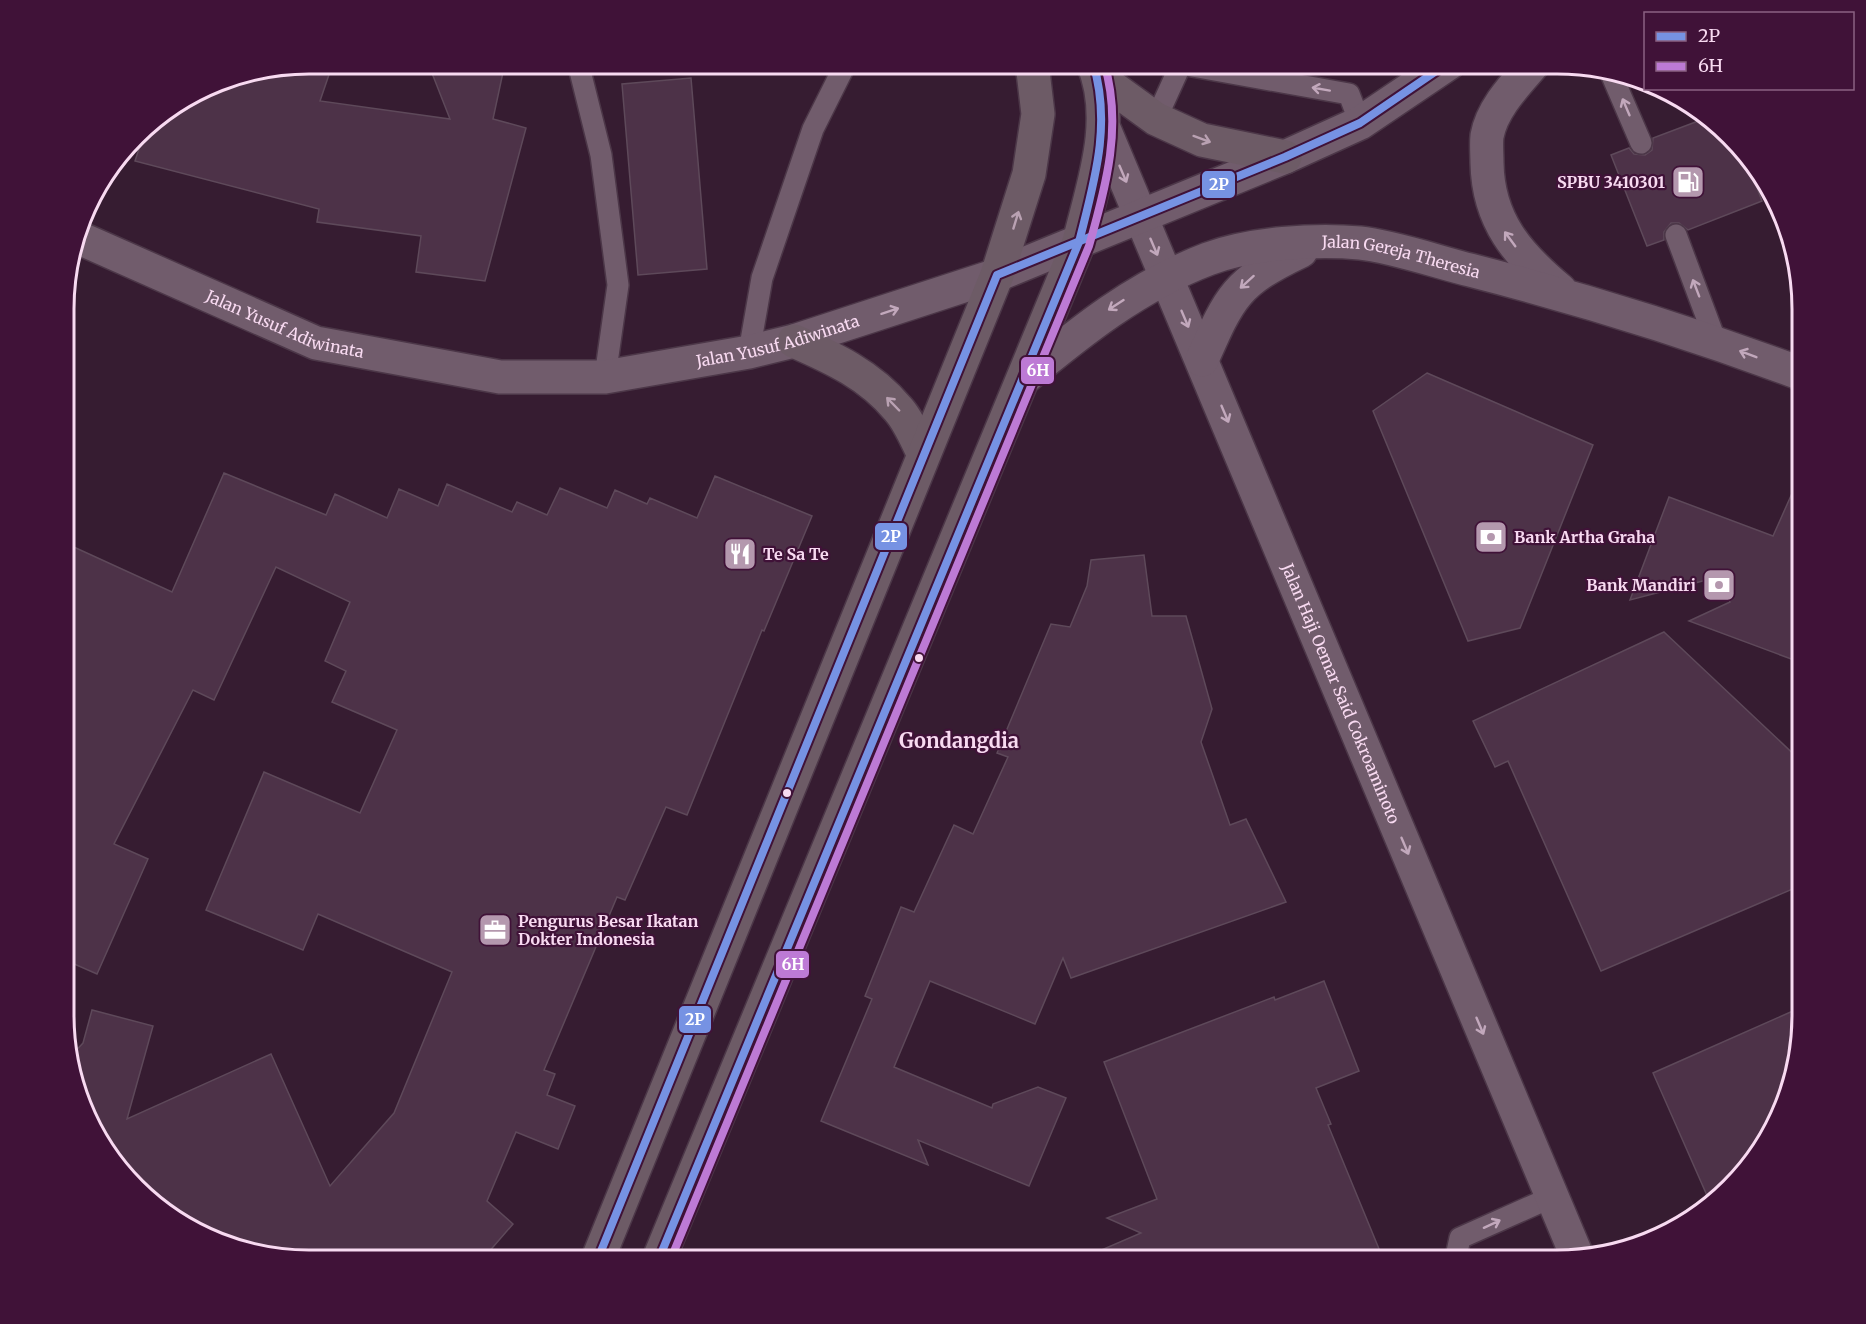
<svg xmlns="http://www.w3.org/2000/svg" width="1866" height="1324" font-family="Merriweather,serif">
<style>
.building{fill:#4d3248;stroke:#5e495a;stroke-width:1.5}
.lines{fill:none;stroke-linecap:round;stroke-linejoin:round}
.service-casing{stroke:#4c3748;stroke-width:24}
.tertiary-casing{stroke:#4c3748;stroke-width:36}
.primary-casing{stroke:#4c3748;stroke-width:36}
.service{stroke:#715c6c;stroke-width:21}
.tertiary{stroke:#715c6c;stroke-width:33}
.primary{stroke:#6d5b66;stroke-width:33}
.bus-1-casing{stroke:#401238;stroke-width:12}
.bus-2-casing{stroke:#401238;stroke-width:12}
.bus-1{stroke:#7692e3;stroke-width:8}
.bus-2{stroke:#bd7ad5;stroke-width:8}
.oneway{stroke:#c2a8bc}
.oneway2{stroke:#b9a1b2}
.bus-dot{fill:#f8daf1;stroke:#401238;stroke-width:2}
.labels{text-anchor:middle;stroke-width:4.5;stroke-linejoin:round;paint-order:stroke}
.poi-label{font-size:16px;font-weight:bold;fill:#f8daf1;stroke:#401238;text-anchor:start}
.street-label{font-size:16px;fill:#f8daf1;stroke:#401238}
.quarter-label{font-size:20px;font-weight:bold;fill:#f8daf1;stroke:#401238}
.rim{fill:none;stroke:#f8daf1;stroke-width:3}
.line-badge{stroke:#401238;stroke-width:2}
.badge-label{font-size:16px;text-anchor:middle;font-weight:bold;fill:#fff}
</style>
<rect width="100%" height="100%" fill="#361c31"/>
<g class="building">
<path d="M309,63H333L320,101L450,119L428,63H505L493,119L526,128L485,281L416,272L421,236L317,222L319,209L135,161L147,124L215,82Z"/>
<path d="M691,78L707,269L638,275L622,84Z"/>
<path d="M1709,117L1748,164L1762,201L1688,230L1679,223H1671L1664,232V240L1647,246L1611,155L1629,148L1634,154L1645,155L1652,150L1653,138Z"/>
<path d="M1427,373L1593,445L1520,628L1468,641L1373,411Z"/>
<path d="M1802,471V663L1689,621L1730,602L1722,576L1630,600L1669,497L1773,536Z"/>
<path d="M224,473L326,515L335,494L387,518L399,489L438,506L447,484L512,512L517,502L547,515L560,488L607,508L615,490L647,504L650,498L697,518L715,476L812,516L764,631L762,630L687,815L666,807L625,900L617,897L544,1070L555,1074L547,1095L575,1106L558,1149L516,1132L487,1201L513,1224L481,1261L293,1260L230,1248L159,1210L96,1138L69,1058L83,1043L92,1010L153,1026L127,1119L271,1054L330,1186L394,1113L452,972L318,914L303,950L206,910L264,772L360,813L397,730L332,702L346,671L325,661L350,602L276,567L214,700L193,690L114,844L148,859L97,974L65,960V543L172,592Z"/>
<path d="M1144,555L1152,616H1186L1212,709L1201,742L1230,825L1246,819L1286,902L1071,978L1063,958L1035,1024L930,981L894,1067L992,1108L993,1104L1038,1087L1066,1098L1029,1186L918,1140L928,1165L821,1121L872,999L865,996L901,907L914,912L954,825L973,834L1008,757L997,753L1051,624L1070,627L1087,586L1091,560Z"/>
<path d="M1664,632L1802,762V885L1601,971L1508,761L1495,767L1473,721Z"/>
<path d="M1324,981L1359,1071L1316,1088L1331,1124L1328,1125L1384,1261H1076L1141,1233L1107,1218L1157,1199L1104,1062L1274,997L1275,1000Z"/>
<path d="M1802,1007V1031L1790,1094L1752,1165L1709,1200L1653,1073Z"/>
</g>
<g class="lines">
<g class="service-casing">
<g id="service">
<path d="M578,63L601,155L618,285L605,377"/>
<path d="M1610,71L1641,143"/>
<path d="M1156,119L1181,64L1349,94L1360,123"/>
<path d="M1676,235L1716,342"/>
<path d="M749,352L762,278L813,129L846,63"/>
<path d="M1461,1261L1457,1252L1460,1238L1552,1197"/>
</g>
</g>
<g class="tertiary-casing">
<g id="tertiary">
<path d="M1534,63C1516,84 1492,108 1487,136C1486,144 1487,155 1487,163C1488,221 1518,255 1560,290"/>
<path id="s1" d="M1105,131L1577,1256"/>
<path id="s2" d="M77,237L316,343L500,377H605L749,352L794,341L997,275L1285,157L1360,123L1449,63"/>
<path d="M1202,360C1230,296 1236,282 1301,251"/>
<path id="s3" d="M1023,379C1081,331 1137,286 1208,259C1251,243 1315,239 1360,243C1391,246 1438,262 1470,270C1583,299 1693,333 1802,374"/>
</g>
</g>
<g class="primary-casing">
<g id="primary">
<path d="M1098,77L1156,119L1202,140L1285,157"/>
<path d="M794,341C833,358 870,375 898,409C909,421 916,439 923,453"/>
<path d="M597,1261L997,275L1029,174L1038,114L1032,63"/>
<path d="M658,1261L1079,242C1093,184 1117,121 1093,63"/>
</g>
</g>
<use href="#service" class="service"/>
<use href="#tertiary" class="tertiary"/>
<use href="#primary" class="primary"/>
<g class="bus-1-casing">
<g id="bus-1">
<path d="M597,1261L997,275L1285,157L1360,123L1448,63"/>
<path d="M658,1261L1079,242C1094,182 1112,125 1093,63"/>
</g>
</g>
<g class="bus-2-casing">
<path id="bus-2" d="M670,1261L1089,246C1106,186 1123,125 1104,63"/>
</g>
<use href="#bus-1" class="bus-1"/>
<use href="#bus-2" class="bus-2"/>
</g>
<defs><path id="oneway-shaft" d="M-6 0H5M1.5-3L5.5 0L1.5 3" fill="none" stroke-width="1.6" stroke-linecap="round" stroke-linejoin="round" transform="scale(1.5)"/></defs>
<g class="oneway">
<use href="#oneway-shaft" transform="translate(1321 89) rotate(-170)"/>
<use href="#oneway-shaft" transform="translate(1626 107) rotate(-113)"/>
<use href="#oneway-shaft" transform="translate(1123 174) rotate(67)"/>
<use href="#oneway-shaft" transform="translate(1510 239) rotate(-126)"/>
<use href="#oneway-shaft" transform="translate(1154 247) rotate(67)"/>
<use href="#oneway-shaft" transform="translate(1247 282) rotate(138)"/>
<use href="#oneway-shaft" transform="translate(1696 288) rotate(-111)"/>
<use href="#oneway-shaft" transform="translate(1116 305) rotate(147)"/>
<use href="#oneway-shaft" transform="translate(890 311) rotate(-18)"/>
<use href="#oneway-shaft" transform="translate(1185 319) rotate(67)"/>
<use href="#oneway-shaft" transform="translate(1748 354) rotate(-159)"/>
<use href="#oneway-shaft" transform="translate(1225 414) rotate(67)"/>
<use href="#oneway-shaft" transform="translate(1405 846) rotate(67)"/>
<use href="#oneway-shaft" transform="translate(1480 1026) rotate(67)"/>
<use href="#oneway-shaft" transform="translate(1492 1224) rotate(-25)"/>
</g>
<g class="oneway2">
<use href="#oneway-shaft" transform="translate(1202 139) rotate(20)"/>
<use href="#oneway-shaft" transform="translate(1016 220) rotate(-73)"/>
<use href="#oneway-shaft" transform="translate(893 404) rotate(-134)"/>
</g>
<defs>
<g id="fuel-square" transform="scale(1.725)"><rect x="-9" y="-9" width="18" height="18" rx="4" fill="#b498ae" stroke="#401238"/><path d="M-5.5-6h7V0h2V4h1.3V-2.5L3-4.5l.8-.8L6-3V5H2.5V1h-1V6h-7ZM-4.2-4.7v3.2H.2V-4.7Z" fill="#fff"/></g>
<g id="bank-square" transform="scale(1.725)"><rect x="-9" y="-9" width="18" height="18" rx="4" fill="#b498ae" stroke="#401238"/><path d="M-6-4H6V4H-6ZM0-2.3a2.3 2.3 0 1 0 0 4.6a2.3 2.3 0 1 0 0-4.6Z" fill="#fff"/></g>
<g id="restaurant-square" transform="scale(1.725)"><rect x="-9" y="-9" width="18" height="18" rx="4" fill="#b498ae" stroke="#401238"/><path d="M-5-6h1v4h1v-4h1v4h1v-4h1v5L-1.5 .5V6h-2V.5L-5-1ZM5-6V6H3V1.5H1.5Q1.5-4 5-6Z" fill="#fff"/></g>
<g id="office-square" transform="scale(1.725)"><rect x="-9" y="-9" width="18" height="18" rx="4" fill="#b498ae" stroke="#401238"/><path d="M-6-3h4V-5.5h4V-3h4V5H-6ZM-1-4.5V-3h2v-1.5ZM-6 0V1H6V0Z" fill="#fff"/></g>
</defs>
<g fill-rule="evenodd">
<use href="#fuel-square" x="1688" y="182"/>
<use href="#bank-square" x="1491" y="537"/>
<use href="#restaurant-square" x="740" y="554"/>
<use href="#bank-square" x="1719" y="585"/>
<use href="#office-square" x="495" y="930"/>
</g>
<g class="bus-dot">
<circle cx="919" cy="658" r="5"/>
<circle cx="787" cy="793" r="5"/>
</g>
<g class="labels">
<g class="poi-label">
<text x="1665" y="188" text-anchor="end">SPBU 3410301</text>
<text x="1514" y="543">Bank Artha Graha</text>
<text x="763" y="560">Te Sa Te</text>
<text x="1696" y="591" text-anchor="end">Bank Mandiri</text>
<text x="518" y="927">Pengurus Besar Ikatan<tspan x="518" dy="18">Dokter Indonesia</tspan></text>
</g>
<g class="street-label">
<text dy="6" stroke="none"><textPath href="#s3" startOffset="418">Jalan Gereja Theresia</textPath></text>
<text dy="6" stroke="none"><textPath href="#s2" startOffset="226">Jalan Yusuf Adiwinata</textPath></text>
<text dy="6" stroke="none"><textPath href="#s2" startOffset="730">Jalan Yusuf Adiwinata</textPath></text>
<text dy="6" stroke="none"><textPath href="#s1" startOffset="610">Jalan Haji Oemar Said Cokroaminoto</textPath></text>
</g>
<g class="quarter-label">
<text x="959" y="748">Gondangdia</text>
</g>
</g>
<path d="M0 0H1866V1324H0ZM309 74H1557A235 235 0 0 1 1792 309V1015A235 235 0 0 1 1557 1250H309A235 235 0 0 1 74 1015V309A235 235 0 0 1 309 74Z" fill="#401238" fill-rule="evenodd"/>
<path class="rim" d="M309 74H1557A235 235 0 0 1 1792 309V1015A235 235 0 0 1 1557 1250H309A235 235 0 0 1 74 1015V309A235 235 0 0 1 309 74Z"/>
<g class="line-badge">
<rect x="1201" y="170" width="35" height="29" rx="6" fill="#7692e3"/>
<rect x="1020" y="356" width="35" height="29" rx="6" fill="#bd7ad5"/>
<rect x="874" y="522" width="34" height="29" rx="6" fill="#7692e3"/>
<rect x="775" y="950" width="35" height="29" rx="6" fill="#bd7ad5"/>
<rect x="678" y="1005" width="34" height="29" rx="6" fill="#7692e3"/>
</g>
<g class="badge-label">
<text x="1219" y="190">2P</text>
<text x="1038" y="376">6H</text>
<text x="891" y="542">2P</text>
<text x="793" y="970">6H</text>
<text x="695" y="1025">2P</text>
</g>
<rect x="1644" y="12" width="210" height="78" fill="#401238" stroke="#8a6282" stroke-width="1.5"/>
<rect x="1656" y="32" width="30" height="9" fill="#7692e3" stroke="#8a6282" stroke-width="1.5"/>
<text x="1698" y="42" font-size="18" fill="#f8daf1">2P</text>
<rect x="1656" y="62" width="30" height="9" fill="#bd7ad5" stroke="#8a6282" stroke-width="1.5"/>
<text x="1698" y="72" font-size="18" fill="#f8daf1">6H</text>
</svg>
